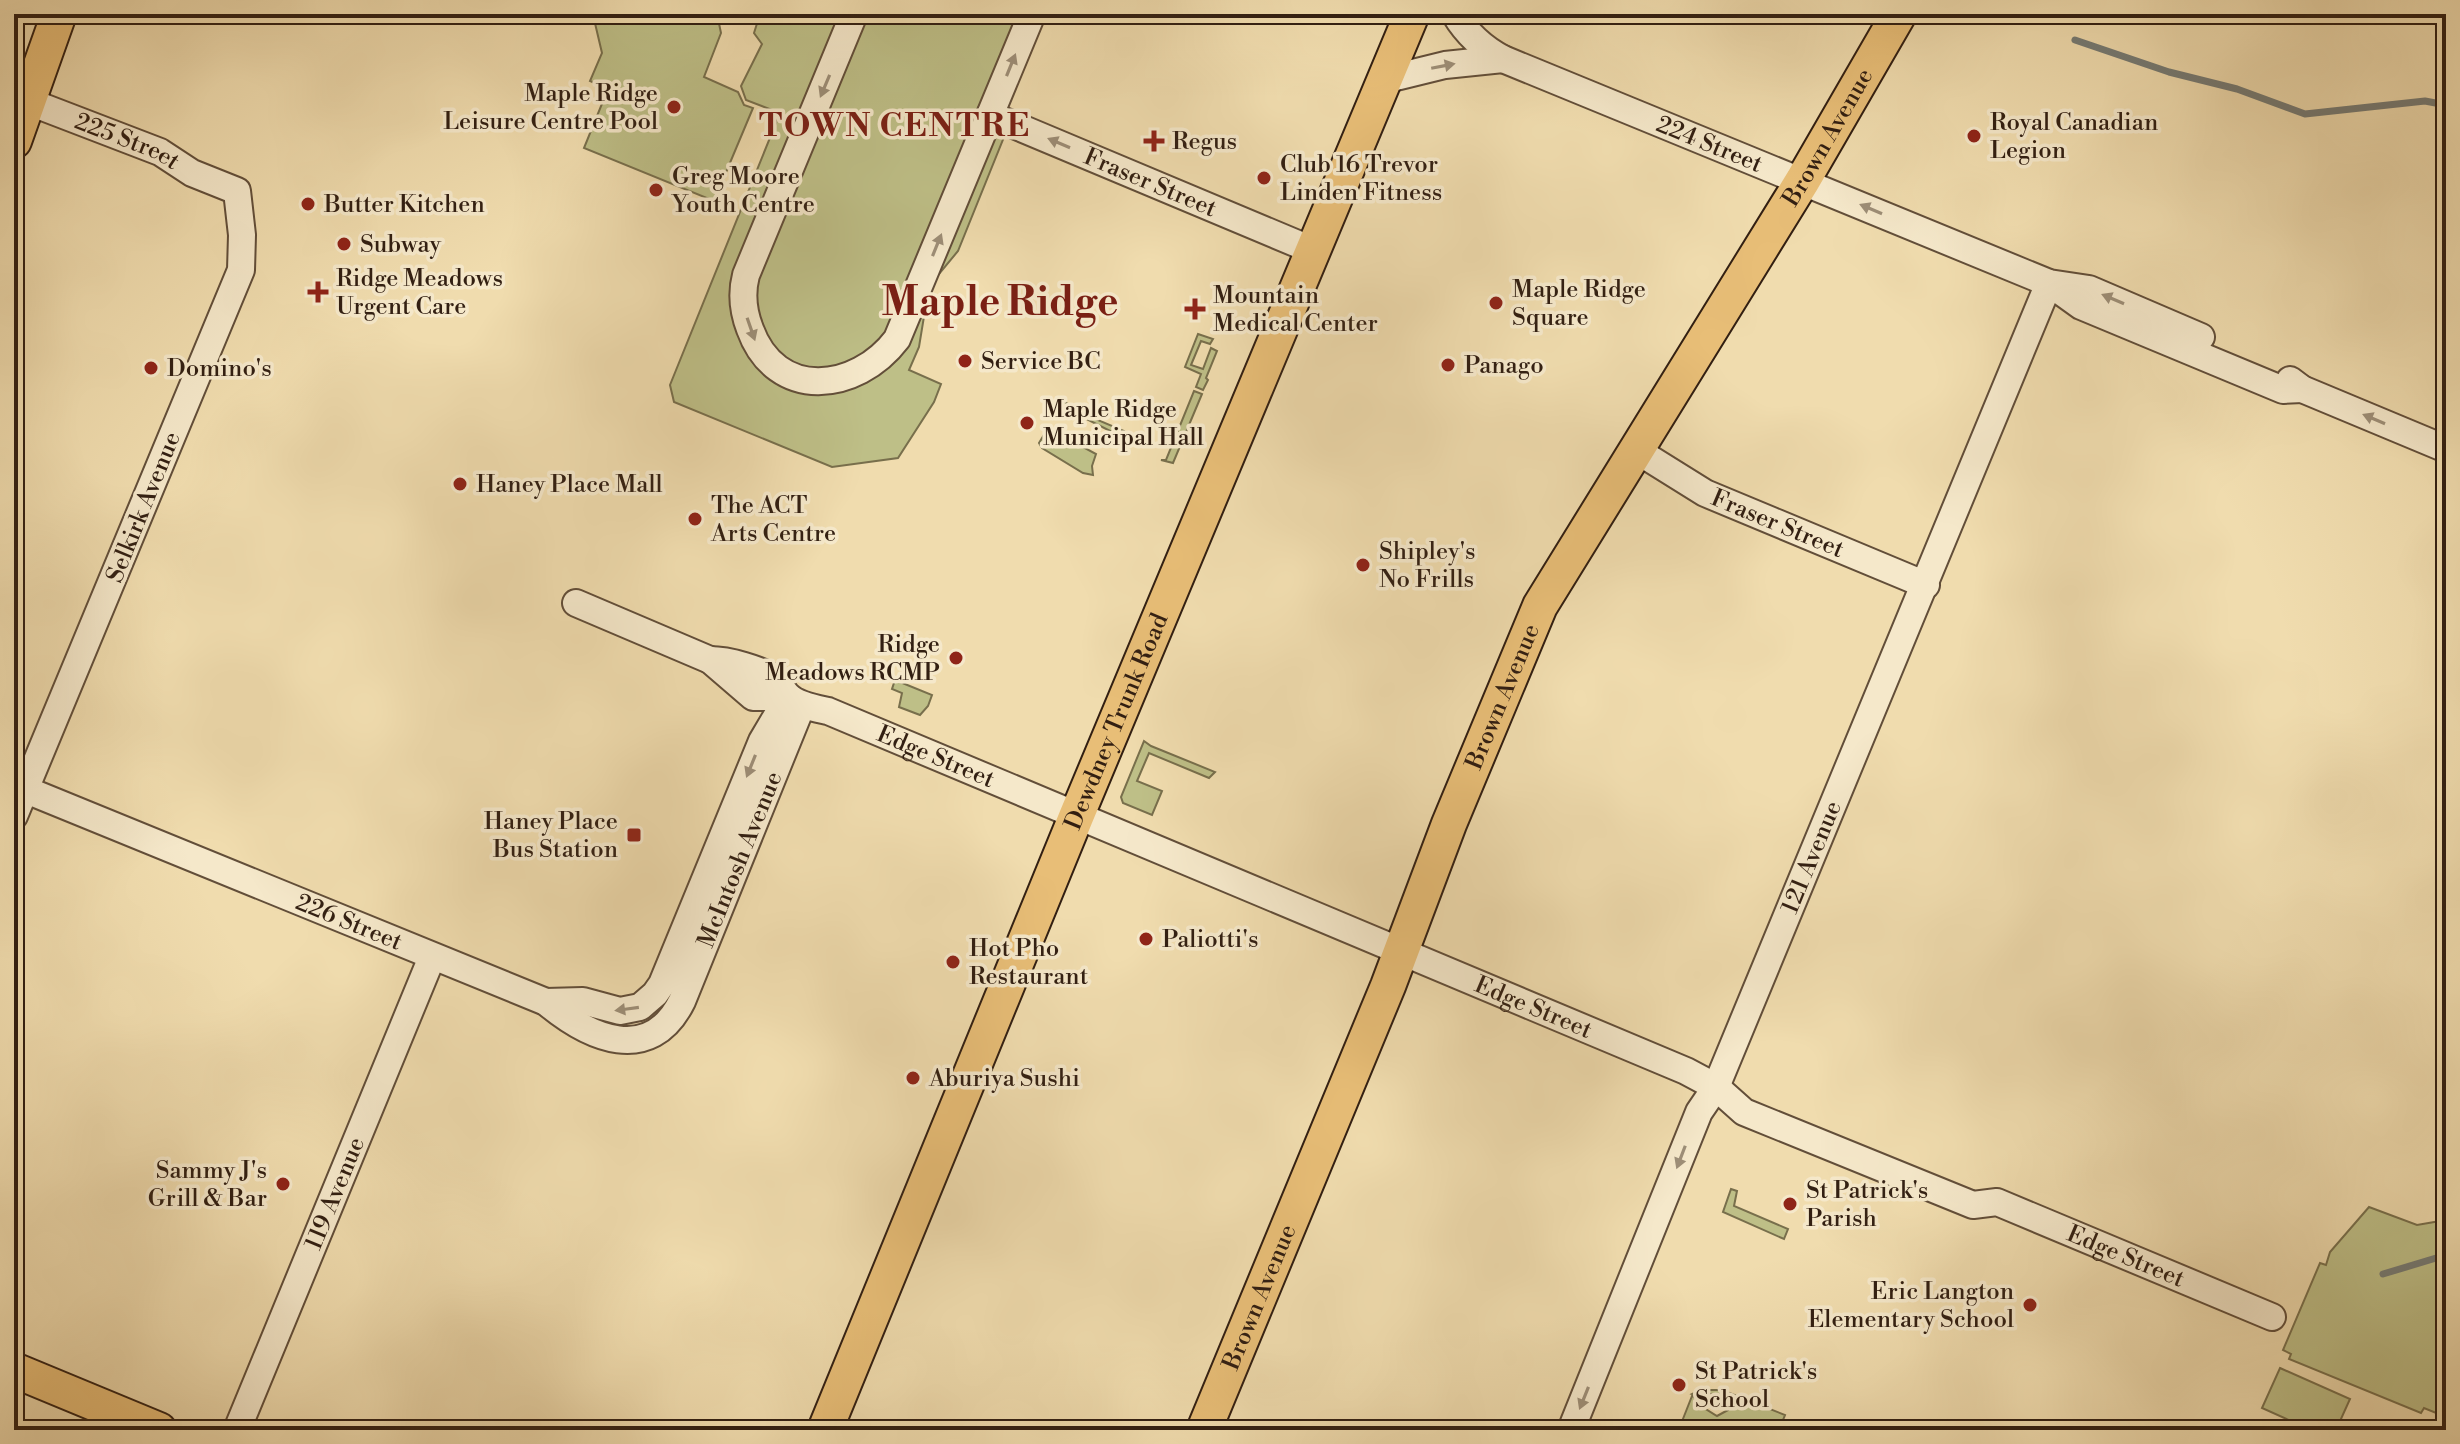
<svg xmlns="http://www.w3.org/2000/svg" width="2460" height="1444" font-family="'Libre Bodoni',serif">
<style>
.green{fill:#bebf87;stroke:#786f4c;stroke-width:2}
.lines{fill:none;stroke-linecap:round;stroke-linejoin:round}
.stream{stroke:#757b75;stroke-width:7}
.minor-casing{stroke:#624e39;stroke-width:30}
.major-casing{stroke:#321f12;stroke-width:38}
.minor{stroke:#f5e8ca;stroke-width:26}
.major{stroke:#e8be77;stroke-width:34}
.oneway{fill:#9d8e77}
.poi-dot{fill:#8f2418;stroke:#f5e8ca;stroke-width:3}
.labels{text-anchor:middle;stroke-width:7;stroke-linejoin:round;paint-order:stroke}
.poi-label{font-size:24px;fill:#321f12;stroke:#f5e8ca;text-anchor:start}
.street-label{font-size:24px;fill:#321f12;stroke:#f5e8ca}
.district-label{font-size:32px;font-weight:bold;letter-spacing:2px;fill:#7a1f14;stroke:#f5e8ca}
.town-label{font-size:40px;font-weight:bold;fill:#7a1f14;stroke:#f5e8ca}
</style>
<rect width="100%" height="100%" fill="#f0dcae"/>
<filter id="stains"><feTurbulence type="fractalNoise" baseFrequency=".0025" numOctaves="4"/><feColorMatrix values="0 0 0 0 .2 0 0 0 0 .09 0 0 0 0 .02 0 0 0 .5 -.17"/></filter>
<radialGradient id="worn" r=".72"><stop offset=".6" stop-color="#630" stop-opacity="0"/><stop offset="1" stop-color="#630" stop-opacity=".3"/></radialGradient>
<g class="green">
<path d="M620,14H717L721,33L704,77L738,92L744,105L753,108L714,201L584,148L608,89L590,81L602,53L594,19Z"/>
<path d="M760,14H1023L979,127L1004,137L958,251L929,286L919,347L909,370L941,384L934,402L898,458L832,467L674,402L670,385L780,113L746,100L741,86L762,44L754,33Z"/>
<path d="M1198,334L1213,339L1210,344L1201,341L1191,365L1203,369L1211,348L1217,351L1206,378L1208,380L1203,390L1196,387L1201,374L1185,367Z"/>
<path d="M1194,391L1202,394L1173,463L1161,460H1166Z"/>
<path d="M1061,398L1074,410L1124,431L1122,437L1061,406L1056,415L1050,412L1055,402Z"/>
<path d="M1048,428L1096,454L1092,466L1093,475L1083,473L1042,448L1039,443Z"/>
<path d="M895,680L932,695L928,706L920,715L899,707L902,693L892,689Z"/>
<path d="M1144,741L1151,746L1215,772L1209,778L1149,753L1137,781L1162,791L1152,815L1123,803L1121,797Z"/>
<path d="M1731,1189L1737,1191L1734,1206L1788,1229L1784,1239L1723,1212Z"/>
<path d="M2369,1207L2417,1225L2446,1220V1417L2424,1408L2421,1413L2289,1359L2291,1354L2283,1350L2320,1263L2326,1265L2330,1252Z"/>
<path d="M2280,1368L2350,1399L2336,1430H2311L2262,1408Z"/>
<path d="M1700,1390H1722L1785,1415L1781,1425L1783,1430H1763L1740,1421L1736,1430H1716L1698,1422L1694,1430L1679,1429L1692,1396L1703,1401L1701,1406L1717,1416L1728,1410L1729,1401L1725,1394H1706L1704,1398L1692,1394Z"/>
</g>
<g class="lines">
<g class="stream">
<path d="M2075,40L2169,72L2237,89L2305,114L2425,101L2446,105"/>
<path d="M2383,1274L2446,1255"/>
</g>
<g class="minor-casing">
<g id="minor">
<path d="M854,14L746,275C741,294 743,311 750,329C776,401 856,393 897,339L1032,14"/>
<path id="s1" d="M1455,14C1467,34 1482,48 1503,59L2049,283L2089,289L2201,337"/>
<path d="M1384,80L1445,65L1503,59"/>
<path id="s2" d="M14,96L160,152L192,173L237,191L242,235L241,270L14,816"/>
<path id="s3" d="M990,115L1312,250"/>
<path d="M2290,380L2302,389L2446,449"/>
<path id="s4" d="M1636,450L1705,493L1926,585"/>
<path d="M576,603L710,660L753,697H788"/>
<path id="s5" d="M710,660C728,660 761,669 776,680C780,684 783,691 787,695C796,705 814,708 828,711L1686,1071L1716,1087L1744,1112L1973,1205L1997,1202L2272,1317"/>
<path id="s6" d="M14,785L546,1002C589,1038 650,1066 682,1001L802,705"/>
<path d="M546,1002L583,1001L620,1011L640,1007L655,994L662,984L762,741L788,697"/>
<path id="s7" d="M237,1430L432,957"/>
<path id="s8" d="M1571,1430L1699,1112L1716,1087L2049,283L2081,306L2283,390L2302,389"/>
</g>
</g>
<g class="major-casing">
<g id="major">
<path d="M14,141L59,14"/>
<path d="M14,1370L159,1430"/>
<path id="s9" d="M825,1430L1076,817L1412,14"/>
<path id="s10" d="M1204,1430L1388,986L1449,824L1540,606L1803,180L1899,14"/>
</g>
</g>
<use href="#minor" class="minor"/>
<use href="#major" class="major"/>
</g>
<defs><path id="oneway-solid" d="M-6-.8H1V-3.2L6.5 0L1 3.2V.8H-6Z" transform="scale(2)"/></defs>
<g class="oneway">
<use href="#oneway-solid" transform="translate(1011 65) rotate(-68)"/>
<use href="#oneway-solid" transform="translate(1443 66) rotate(-11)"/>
<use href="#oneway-solid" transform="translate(825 86) rotate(113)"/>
<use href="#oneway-solid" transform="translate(1059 143) rotate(-157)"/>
<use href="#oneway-solid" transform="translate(1871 209) rotate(-157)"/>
<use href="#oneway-solid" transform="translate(937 245) rotate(-68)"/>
<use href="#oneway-solid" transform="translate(2113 299) rotate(-157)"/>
<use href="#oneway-solid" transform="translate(751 329) rotate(71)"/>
<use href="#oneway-solid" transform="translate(2374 419) rotate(-157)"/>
<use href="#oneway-solid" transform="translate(751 766) rotate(112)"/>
<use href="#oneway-solid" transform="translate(627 1009) rotate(172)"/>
<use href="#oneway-solid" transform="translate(1681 1157) rotate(111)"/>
<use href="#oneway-solid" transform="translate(1584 1398) rotate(112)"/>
</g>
<g class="poi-dot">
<circle cx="674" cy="107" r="8"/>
<circle cx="1974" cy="136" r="8"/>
<path d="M1150 129h8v8h8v8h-8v8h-8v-8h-8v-8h8z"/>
<circle cx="1264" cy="178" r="8"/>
<circle cx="656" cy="190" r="8"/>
<circle cx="308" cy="204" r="8"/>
<circle cx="344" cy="244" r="8"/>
<path d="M314 280h8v8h8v8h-8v8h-8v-8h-8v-8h8z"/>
<circle cx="1496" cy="303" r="8"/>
<path d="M1191 297h8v8h8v8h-8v8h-8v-8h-8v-8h8z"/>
<circle cx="965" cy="361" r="8"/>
<circle cx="1448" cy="365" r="8"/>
<circle cx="151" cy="368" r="8"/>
<circle cx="1027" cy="423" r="8"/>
<circle cx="460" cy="484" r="8"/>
<circle cx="695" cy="519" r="8"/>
<circle cx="1363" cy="565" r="8"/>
<circle cx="956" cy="658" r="8"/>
<rect x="626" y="827" width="16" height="16" rx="4"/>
<circle cx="1146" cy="939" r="8"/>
<circle cx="953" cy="962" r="8"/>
<circle cx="913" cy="1078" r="8"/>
<circle cx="283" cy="1184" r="8"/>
<circle cx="1790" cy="1204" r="8"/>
<circle cx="2030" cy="1305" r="8"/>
<circle cx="1679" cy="1385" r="8"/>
</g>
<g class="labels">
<g class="poi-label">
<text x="658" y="101" text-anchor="end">Maple Ridge<tspan x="658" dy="28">Leisure Centre Pool</tspan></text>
<text x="1990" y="130">Royal Canadian<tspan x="1990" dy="28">Legion</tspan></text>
<text x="1172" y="149">Regus</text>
<text x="1280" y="172">Club 16 Trevor<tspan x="1280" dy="28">Linden Fitness</tspan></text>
<text x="672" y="184">Greg Moore<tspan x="672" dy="28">Youth Centre</tspan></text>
<text x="324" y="212">Butter Kitchen</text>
<text x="360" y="252">Subway</text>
<text x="336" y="286">Ridge Meadows<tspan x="336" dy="28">Urgent Care</tspan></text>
<text x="1512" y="297">Maple Ridge<tspan x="1512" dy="28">Square</tspan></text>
<text x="1213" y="303">Mountain<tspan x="1213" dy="28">Medical Center</tspan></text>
<text x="981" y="369">Service BC</text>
<text x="1464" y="373">Panago</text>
<text x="167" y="376">Domino's</text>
<text x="1043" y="417">Maple Ridge<tspan x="1043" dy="28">Municipal Hall</tspan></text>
<text x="476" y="492">Haney Place Mall</text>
<text x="711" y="513">The ACT<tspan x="711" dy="28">Arts Centre</tspan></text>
<text x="1379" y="559">Shipley's<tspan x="1379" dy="28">No Frills</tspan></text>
<text x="940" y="652" text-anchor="end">Ridge<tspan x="940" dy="28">Meadows RCMP</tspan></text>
<text x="618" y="829" text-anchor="end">Haney Place<tspan x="618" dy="28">Bus Station</tspan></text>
<text x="1162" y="947">Paliotti's</text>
<text x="969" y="956">Hot Pho<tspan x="969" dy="28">Restaurant</tspan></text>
<text x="929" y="1086">Aburiya Sushi</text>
<text x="267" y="1178" text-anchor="end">Sammy J's<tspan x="267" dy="28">Grill &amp; Bar</tspan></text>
<text x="1806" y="1198">St Patrick's<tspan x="1806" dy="28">Parish</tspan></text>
<text x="2014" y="1299" text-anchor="end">Eric Langton<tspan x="2014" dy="28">Elementary School</tspan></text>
<text x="1695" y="1379">St Patrick's<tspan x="1695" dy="28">School</tspan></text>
</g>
<g class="street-label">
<text dy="8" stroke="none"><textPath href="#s10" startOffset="1440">Brown Avenue</textPath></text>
<text dy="8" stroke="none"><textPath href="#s2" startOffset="122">225 Street</textPath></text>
<text dy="8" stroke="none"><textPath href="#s1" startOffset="290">224 Street</textPath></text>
<text dy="8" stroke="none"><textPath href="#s3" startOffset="174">Fraser Street</textPath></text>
<text transform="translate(143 507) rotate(-68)" y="8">Selkirk Avenue</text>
<text dy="8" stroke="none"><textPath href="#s4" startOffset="160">Fraser Street</textPath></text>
<text dy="8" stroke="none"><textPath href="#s10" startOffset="792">Brown Avenue</textPath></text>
<text dy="8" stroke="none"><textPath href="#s9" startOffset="766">Dewdney Trunk Road</textPath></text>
<text dy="8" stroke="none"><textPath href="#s5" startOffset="250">Edge Street</textPath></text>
<text dy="8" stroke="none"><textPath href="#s8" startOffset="622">121 Avenue</textPath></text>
<text dy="8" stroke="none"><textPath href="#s6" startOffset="890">McIntosh Avenue</textPath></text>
<text dy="8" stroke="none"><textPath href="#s6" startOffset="362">226 Street</textPath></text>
<text dy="8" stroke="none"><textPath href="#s5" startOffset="898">Edge Street</textPath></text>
<text dy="8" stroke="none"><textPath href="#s7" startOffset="256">119 Avenue</textPath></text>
<text dy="8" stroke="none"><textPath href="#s5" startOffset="1546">Edge Street</textPath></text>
<text dy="8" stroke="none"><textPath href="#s10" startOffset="144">Brown Avenue</textPath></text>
</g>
<g class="district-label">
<text x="895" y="136">TOWN CENTRE</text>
</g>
<g class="town-label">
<text x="1000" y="315">Maple Ridge</text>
</g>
</g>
<rect width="2460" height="1444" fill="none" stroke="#f0dcae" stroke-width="48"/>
<rect x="16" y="16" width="2428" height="1412" fill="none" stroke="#321f12" stroke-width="4"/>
<rect x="24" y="24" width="2412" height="1396" fill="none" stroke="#321f12" stroke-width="2"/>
<rect width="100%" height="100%" filter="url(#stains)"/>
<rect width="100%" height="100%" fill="url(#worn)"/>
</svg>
